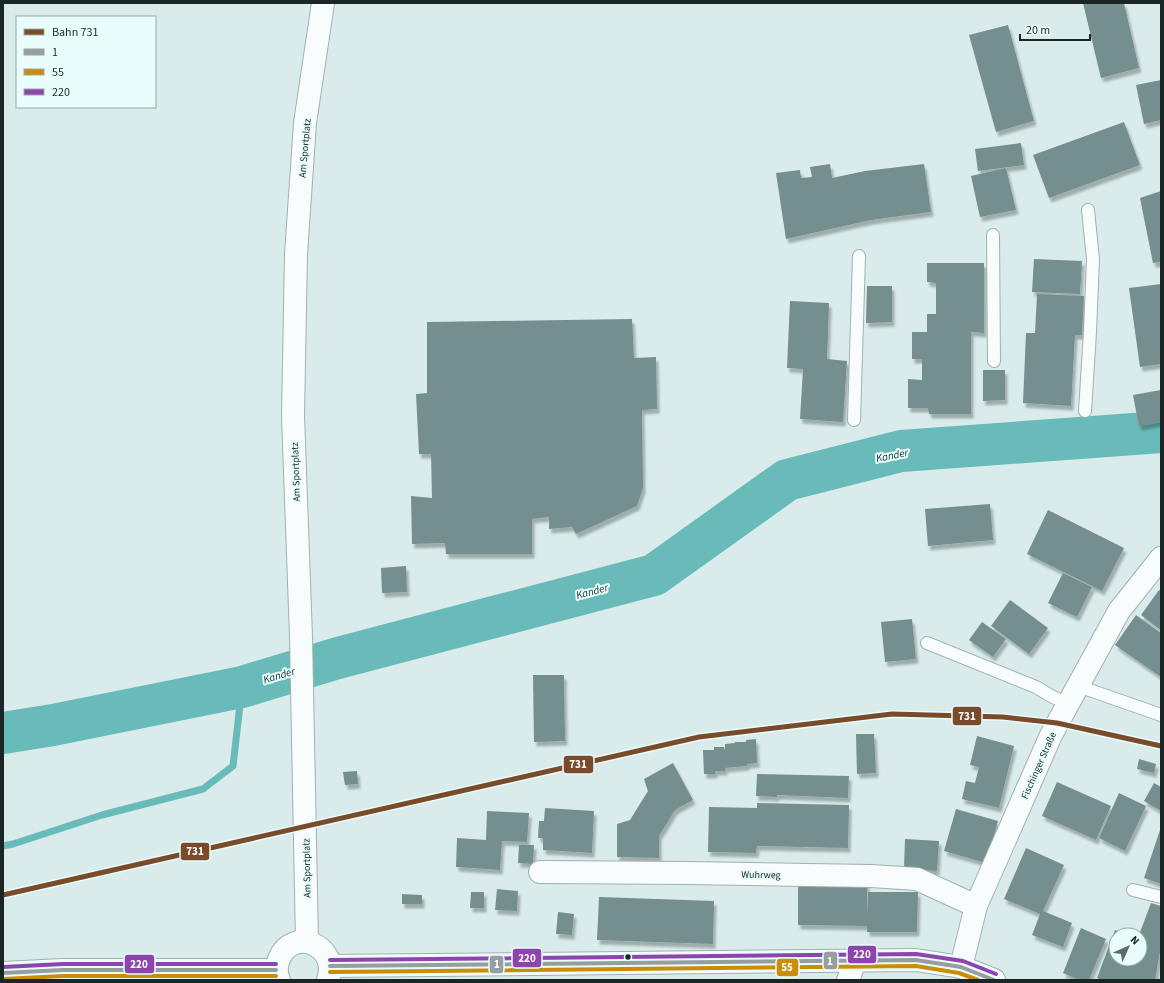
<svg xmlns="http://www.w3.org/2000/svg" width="1164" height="983" font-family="'Source Sans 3',sans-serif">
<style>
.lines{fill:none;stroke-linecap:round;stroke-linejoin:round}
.stream{stroke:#68bbb9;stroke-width:7}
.river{stroke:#68bbb9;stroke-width:42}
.building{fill:#758e8e;filter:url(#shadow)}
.lane-casing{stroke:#a1b0b0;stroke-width:14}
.street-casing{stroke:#a1b0b0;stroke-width:24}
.secondary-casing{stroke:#a1b0b0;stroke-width:24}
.lane{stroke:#f9fcfc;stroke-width:12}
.street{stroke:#f9fcfc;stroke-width:22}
.secondary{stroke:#f9fcfc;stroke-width:22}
.bus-1-casing{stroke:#e9fefc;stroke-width:7}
.bus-2-casing{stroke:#e9fefc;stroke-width:7}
.bus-3-casing{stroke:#e9fefc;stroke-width:7}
.bus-1{stroke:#989d9d;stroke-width:4}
.bus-2{stroke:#cb8c08;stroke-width:4}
.bus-3{stroke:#8e44ad;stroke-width:4}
.rail-1-casing{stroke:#e9fefc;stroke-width:8}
.rail-1{stroke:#7a4b2a;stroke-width:5}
.bus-dot{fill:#1a2626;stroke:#e9fefc;stroke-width:1.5}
.labels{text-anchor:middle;stroke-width:4;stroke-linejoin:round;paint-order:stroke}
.street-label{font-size:10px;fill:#1a2626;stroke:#e9fefc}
.water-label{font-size:11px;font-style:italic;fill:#17302f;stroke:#e9fefc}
.line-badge{stroke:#e9fefc;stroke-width:1.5}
.badge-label{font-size:11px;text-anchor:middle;font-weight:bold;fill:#fff}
</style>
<defs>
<filter id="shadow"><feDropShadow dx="2.5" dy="4.5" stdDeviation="1" flood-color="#0004"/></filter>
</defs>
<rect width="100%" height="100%" fill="#d9ebeb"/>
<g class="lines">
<path class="stream" d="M3,846L13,844L102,815L203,789L233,766L242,687"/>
<path class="river" d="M3,733L53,725L242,687L338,658L654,575L787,480L901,451L1161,432"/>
</g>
<g class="building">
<path d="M1083,3H1124L1139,68L1101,78Z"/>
<path d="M1008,25L1034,121L996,132L969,35Z"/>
<path d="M1161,80V120L1144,124L1136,85Z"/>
<path d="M1124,122L1140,165L1049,198L1033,155Z"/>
<path d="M1021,143L1024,165L978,171L975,149Z"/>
<path d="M830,164L832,178L865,171L924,164L931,212L871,220L786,239L776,173L800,170L801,178L812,177L810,167Z"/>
<path d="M1006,168L1016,210L980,217L971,176Z"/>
<path d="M1161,191V262L1153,263L1140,198Z"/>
<path d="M1034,259L1082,261L1080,294L1032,292Z"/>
<path d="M927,263H984V333L971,332V414H929L928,408H908V379L922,380V359H912V332H927V314H936V283L927,282Z"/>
<path d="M1161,284V364L1140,367L1129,288Z"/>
<path d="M867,286H892V322L866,323Z"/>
<path d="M1037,294L1084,296L1082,335H1075L1071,406L1023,403L1026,333H1035Z"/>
<path d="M790,301L829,303L827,359L847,361L843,422L800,419L803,369L787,368Z"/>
<path d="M632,319L634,358L656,357L657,409L642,410L643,488L637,506L576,534L572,527L549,529V517L532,519V554H446L445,543L412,544L411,496L432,498L431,454H419L416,394L427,393V322Z"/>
<path d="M983,370H1005V400L983,401Z"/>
<path d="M1161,390V422L1139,426L1133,395Z"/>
<path d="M990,504L993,540L928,546L925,509Z"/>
<path d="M1048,510L1124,548L1102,591L1027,554Z"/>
<path d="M406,566L407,592L382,593L381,568Z"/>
<path d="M1063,573L1092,587L1077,617L1048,603Z"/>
<path d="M1159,590L1161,591V630L1141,615Z"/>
<path d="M1010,600L1048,628L1029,654L991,626Z"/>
<path d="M1136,615L1161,633V677L1115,645Z"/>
<path d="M912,619L916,659L885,662L881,622Z"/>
<path d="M982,622L1006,639L993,657L969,640Z"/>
<path d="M533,675H564L565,741L534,742Z"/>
<path d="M856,734H874L876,773L857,774Z"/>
<path d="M977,736L1014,746L999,808L962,799L966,781L975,783L979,767L970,765Z"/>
<path d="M756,739L757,763L747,764V766L725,768V771H715V774H704L703,750H714V747H724L725,751V744L735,743V742H746V740Z"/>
<path d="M1139,759L1156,764L1154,773L1137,769Z"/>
<path d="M673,763L693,800L675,810L659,836V858L617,857V824L630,820L648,791L644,779Z"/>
<path d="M357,771L358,784L345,785L343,772Z"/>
<path d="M757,774L849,776L848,798L777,795V797L756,796Z"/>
<path d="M1057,782L1111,806L1096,840L1042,816Z"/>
<path d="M1154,783L1161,787V811L1144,801Z"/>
<path d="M1119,793L1146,806L1125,851L1099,838Z"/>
<path d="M757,803L849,805L848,848L757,846L756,853L708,852L709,807L757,808Z"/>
<path d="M545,808L594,811L592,853L543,850V838H538L539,821H544Z"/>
<path d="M956,809L998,821L986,863L944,851Z"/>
<path d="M487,811L529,813L527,842L502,841L500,870L456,867L457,838L486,840Z"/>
<path d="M1161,827V884L1144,878Z"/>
<path d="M905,839L939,841L937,871L904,869Z"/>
<path d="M519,845H534L533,864L518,863Z"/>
<path d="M1026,848L1064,865L1043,911L1072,923L1063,947L1032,935L1040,914L1004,899Z"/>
<path d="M798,881H867V915L868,892H918L917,932H867V926L798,925Z"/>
<path d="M497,889L518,891L517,911L495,910Z"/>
<path d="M471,892H484V908H470Z"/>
<path d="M402,894L422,895V904H402Z"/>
<path d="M599,897L714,901L713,944L597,940Z"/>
<path d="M1151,903L1161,906V946L1155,980H1102L1097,978L1115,930L1128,935H1116V959H1140L1139,935Z"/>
<path d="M558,912L574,914L572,935L556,934Z"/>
<path d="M1081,928L1106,939L1089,980H1079L1063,973Z"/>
</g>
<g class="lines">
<g class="lane-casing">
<g id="lane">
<path d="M993,235L994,361"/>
<path d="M1085,411L1090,332L1093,259L1088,210"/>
<path d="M854,420L859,256"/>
<path d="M927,643L1036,687L1051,696L1068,704"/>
<path d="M1078,686L1161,715"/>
<path d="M1133,890L1161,897"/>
</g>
</g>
<g class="street-casing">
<g id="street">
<path d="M540,872L688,873L871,876L917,879L976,906"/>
<path d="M307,942L301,637L293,416L296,254L305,123L323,3"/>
<path d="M961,967L976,906L1051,735L1119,611L1161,558"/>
<path d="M848,980L855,961"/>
</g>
</g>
<g class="secondary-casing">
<g id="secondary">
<path d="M330,966L916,960L961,967L994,980"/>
<path d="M3,973L63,970H276"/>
<path d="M279,980C276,973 276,966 279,959C292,926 340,945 328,980"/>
</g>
</g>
<use href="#lane" class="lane"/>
<use href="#street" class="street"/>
<use href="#secondary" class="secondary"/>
<g class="bus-1-casing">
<g id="bus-1">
<path d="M330,966L916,960L961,967L994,980"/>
<path d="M3,973L63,970H276"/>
</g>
</g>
<g class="bus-2-casing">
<g id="bus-2">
<path d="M330,972L916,966L959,973L978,980"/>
<path d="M3,979L63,976H276"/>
</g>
</g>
<g class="bus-3-casing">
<g id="bus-3">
<path d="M330,960L916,954L963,961L996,974"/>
<path d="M3,967L63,964H276"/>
</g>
</g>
<use href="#bus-1" class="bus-1"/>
<use href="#bus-2" class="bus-2"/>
<use href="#bus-3" class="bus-3"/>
<g class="rail-1-casing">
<path id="rail-1" d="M3,895L699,737L892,714L1003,717L1057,723L1161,746"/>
</g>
<use href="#rail-1" class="rail-1"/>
</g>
<circle class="bus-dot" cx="628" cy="957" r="3.5"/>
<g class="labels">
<g class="street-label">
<text transform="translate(304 148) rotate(-85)" y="4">Am Sportplatz</text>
<text transform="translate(295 472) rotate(-92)" y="4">Am Sportplatz</text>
<text transform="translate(1038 765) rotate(-66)" y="4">Fischinger Straße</text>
<text transform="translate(306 868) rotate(-91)" y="4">Am Sportplatz</text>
<text transform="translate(761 874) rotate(1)" y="4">Wuhrweg</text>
</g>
<g class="water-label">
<text transform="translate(892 455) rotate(-11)" y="4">Kander</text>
<text transform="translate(592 591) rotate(-15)" y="4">Kander</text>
<text transform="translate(279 675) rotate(-17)" y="4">Kander</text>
</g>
</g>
<g class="line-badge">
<rect x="952" y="706" width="30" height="20" rx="4" fill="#7a4b2a"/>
<rect x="563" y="755" width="31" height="19" rx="4" fill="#7a4b2a"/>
<rect x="180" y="842" width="30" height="19" rx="4" fill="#7a4b2a"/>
<rect x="847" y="945" width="30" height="19" rx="4" fill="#8e44ad"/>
<rect x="512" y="948" width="30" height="20" rx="4" fill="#8e44ad"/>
<rect x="823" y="951" width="15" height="19" rx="4" fill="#989d9d"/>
<rect x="124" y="954" width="31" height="20" rx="4" fill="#8e44ad"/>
<rect x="489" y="955" width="15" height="19" rx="4" fill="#989d9d"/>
<rect x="776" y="958" width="23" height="19" rx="4" fill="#cb8c08"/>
</g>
<g class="badge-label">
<text x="967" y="720">731</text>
<text x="578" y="768">731</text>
<text x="195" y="855">731</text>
<text x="862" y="958">220</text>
<text x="527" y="962">220</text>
<text x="830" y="965">1</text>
<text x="139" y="968">220</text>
<text x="497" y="968">1</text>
<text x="787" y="971">55</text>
</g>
<rect width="1164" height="983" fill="none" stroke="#1a2626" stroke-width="8"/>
<rect x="16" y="16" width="140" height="92" fill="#e9fefc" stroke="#96a8a6"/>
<rect x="24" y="29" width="20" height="6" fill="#7a4b2a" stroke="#96a8a6"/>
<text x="52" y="36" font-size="12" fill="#1a2626">Bahn 731</text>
<rect x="24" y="49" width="20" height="6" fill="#989d9d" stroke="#96a8a6"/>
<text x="52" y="56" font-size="12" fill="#1a2626">1</text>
<rect x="24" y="69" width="20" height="6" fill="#cb8c08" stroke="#96a8a6"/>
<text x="52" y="76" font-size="12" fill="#1a2626">55</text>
<rect x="24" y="89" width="20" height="6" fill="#8e44ad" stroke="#96a8a6"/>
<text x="52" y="96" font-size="12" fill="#1a2626">220</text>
<g transform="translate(1128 947) rotate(45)"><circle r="19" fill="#e9fefc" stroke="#96a8a6"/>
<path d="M0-3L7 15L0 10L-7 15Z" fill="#5d6b6b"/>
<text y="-6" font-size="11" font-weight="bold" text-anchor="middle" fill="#1a2626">N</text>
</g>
<path d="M1020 34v6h70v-6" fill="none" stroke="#1a2626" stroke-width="2"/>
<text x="1026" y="34" font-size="12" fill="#1a2626" stroke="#e9fefc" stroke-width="3" paint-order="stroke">20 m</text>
</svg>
